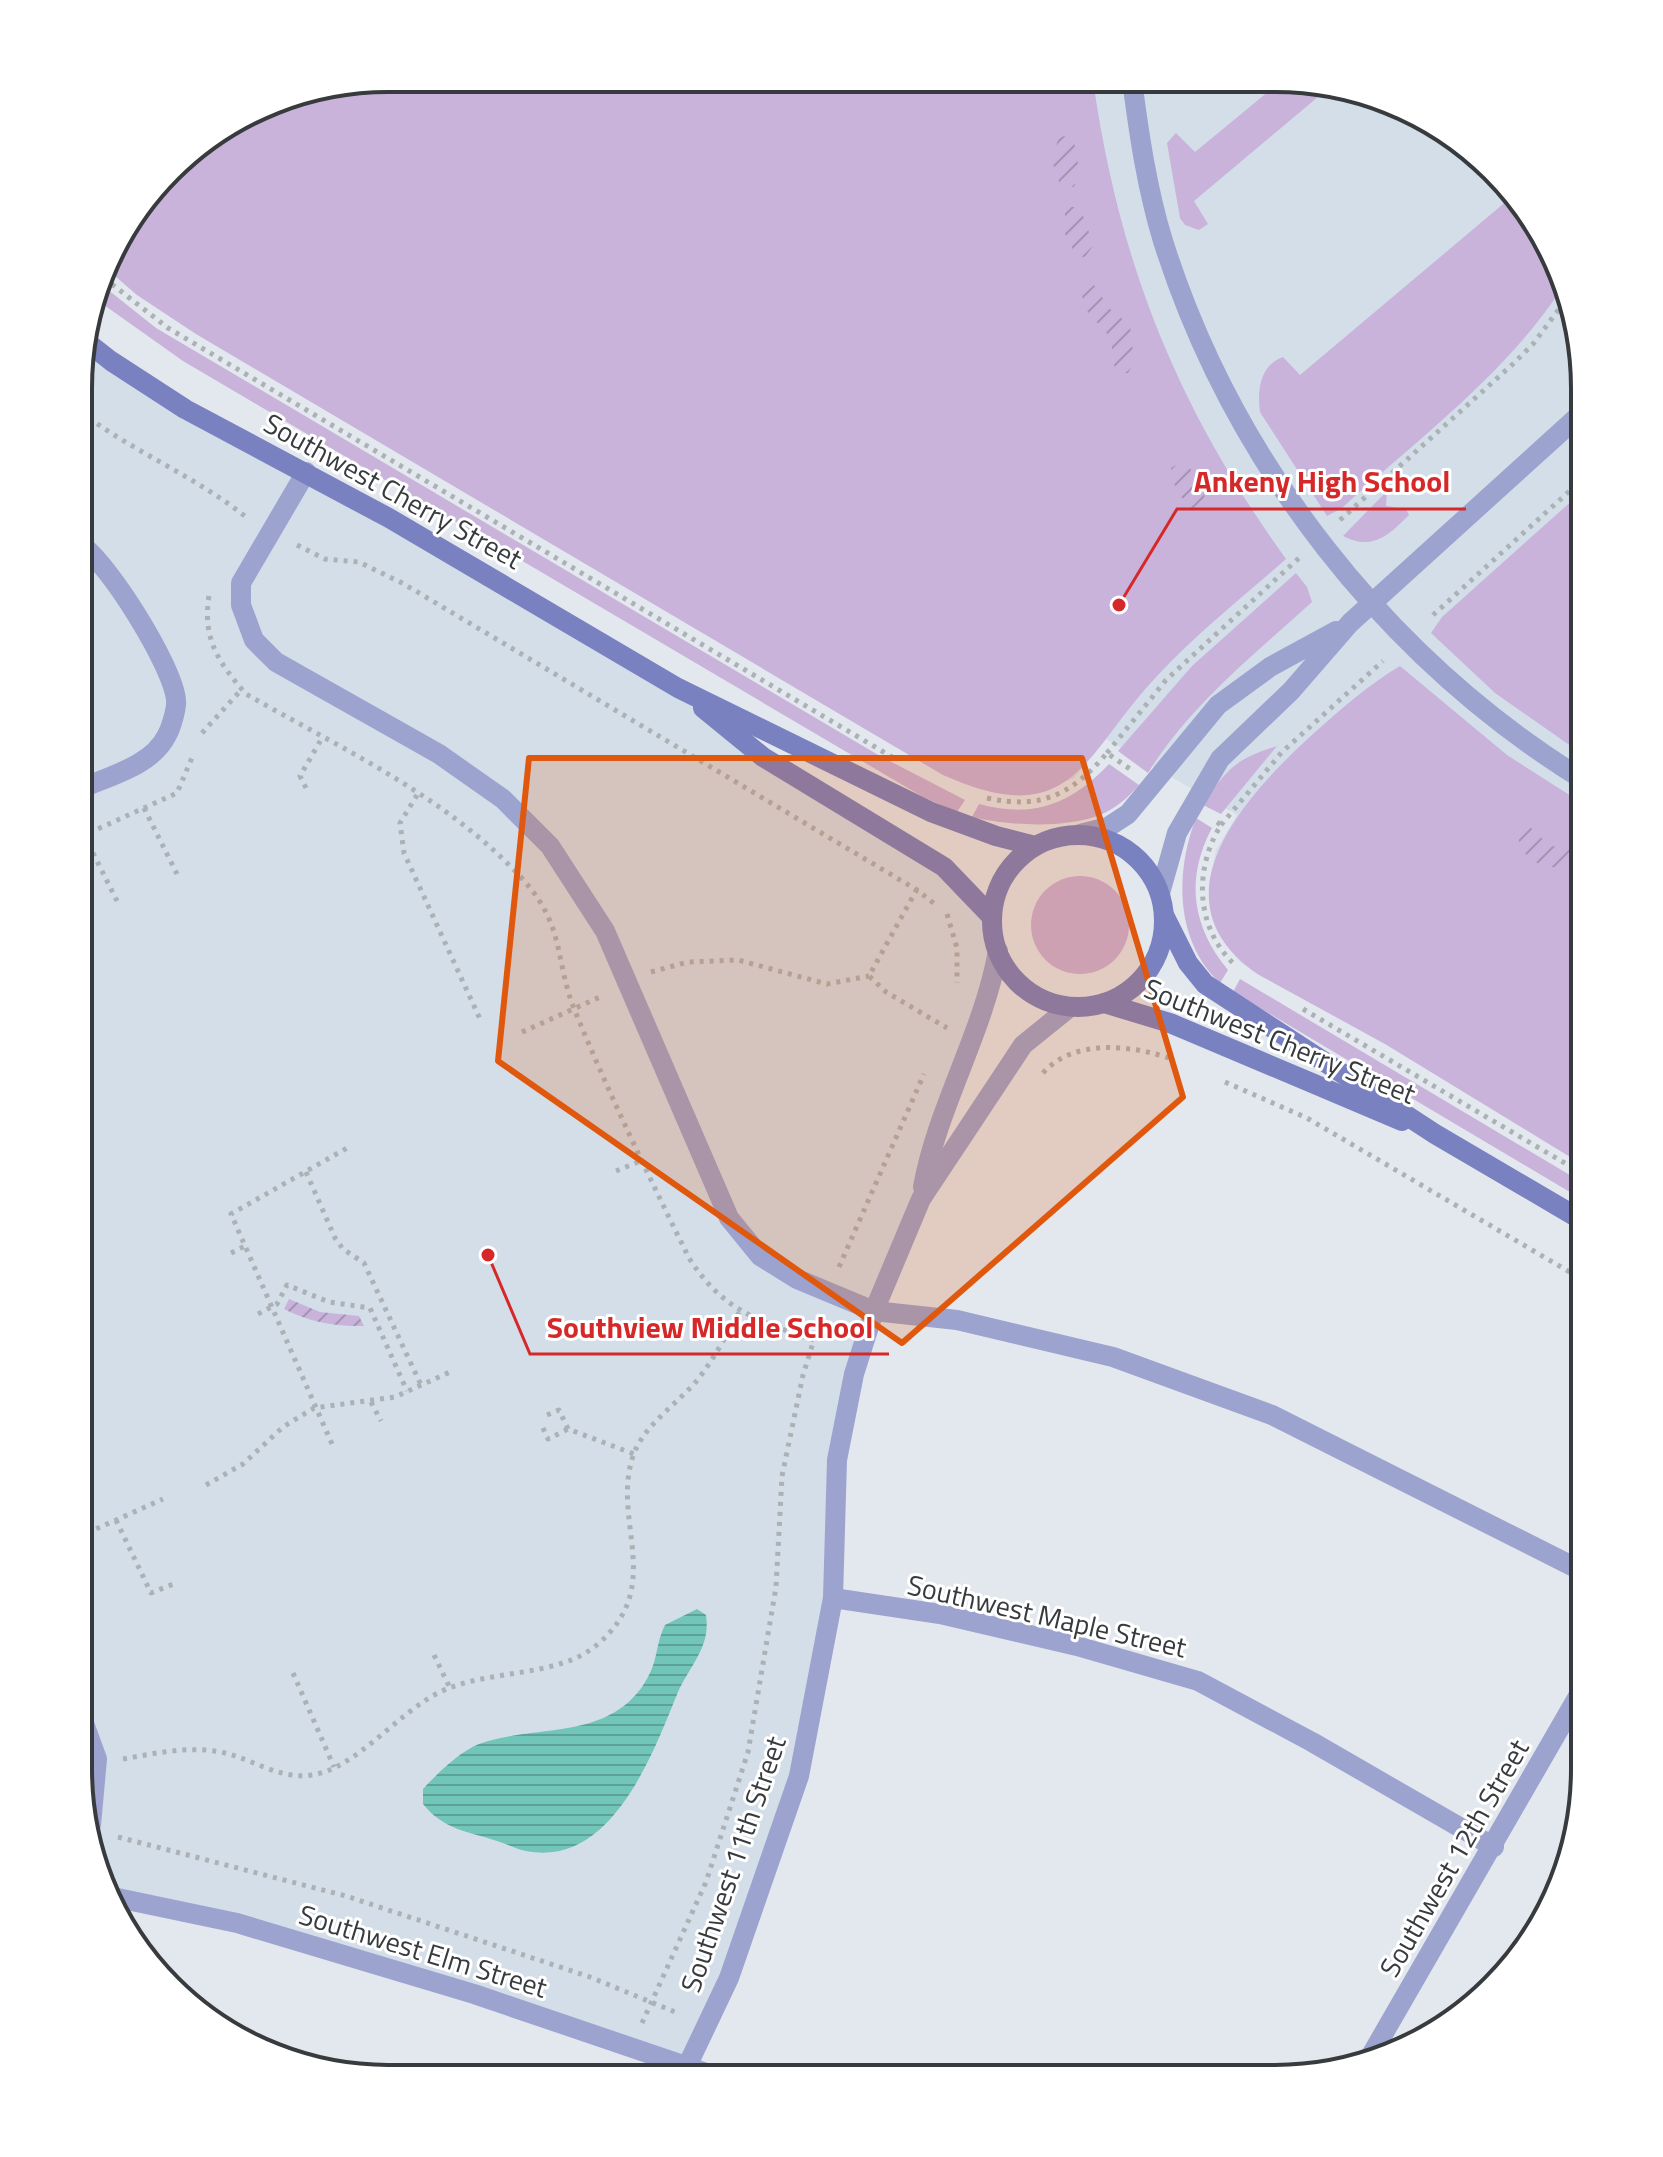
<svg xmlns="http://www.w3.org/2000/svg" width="1663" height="2157" font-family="'Titillium Web',sans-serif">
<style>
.built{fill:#d3dee9}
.green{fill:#c9b3db}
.garden{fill:url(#garden-furrows)}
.water{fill:url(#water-rules)}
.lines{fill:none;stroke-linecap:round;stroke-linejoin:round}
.path{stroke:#acb1b5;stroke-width:5;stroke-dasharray:4 6;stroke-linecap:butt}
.lane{stroke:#9da3cf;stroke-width:20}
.street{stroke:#9da3cf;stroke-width:20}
.secondary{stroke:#7a81c1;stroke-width:20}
.marked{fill:#df580e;fill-opacity:0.2;stroke:#df580e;stroke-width:6;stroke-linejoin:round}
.labels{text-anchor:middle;stroke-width:6;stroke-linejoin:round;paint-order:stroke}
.street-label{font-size:28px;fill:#383b3d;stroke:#fff}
.rim{fill:none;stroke:#383b3d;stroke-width:4}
.leader{fill:none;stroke:#d62828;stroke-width:3}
.callout-dot{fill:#d62828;stroke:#fff;stroke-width:3}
.callout-label{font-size:30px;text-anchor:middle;font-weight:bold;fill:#d62828;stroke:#fff;stroke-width:6;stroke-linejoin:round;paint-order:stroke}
</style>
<defs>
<pattern id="garden-furrows" width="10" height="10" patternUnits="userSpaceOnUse" patternTransform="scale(2)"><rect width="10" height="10" fill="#c9b3db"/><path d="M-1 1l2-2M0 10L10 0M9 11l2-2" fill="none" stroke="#a493b3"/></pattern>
<pattern id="water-rules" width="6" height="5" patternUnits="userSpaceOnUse" patternTransform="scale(2)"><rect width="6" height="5" fill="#71c5b9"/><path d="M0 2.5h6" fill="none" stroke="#5ea198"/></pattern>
</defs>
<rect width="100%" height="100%" fill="#e3e8ee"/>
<g class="built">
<path d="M388,78L1316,81L1448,130L1508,184L1553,250L1585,387V1166L1385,1044L1241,963L1219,931L1209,884L1216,850L1237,815L1106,739L1074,778L1036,793L992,792L943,775L196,334L137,295L107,269L119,233L184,155L288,95Z"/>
<path d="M81,347L678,688L944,867L992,917L998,951L854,1374L833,1598L799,1776L687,2067L632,2046L108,1896L78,1770Z"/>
</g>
<g class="green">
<path d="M388,78L1093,80C1119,264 1178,409 1286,559C1243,597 1197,633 1158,675C1083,754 1074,834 943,775L196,334L137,295L107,269L119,233L184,155L288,95Z"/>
<path d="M1281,81H1316L1331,86L1194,201L1208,224L1199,230L1185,225L1180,218L1167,143L1176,133L1195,152Z"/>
<path d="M1515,194L1553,250L1562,288C1506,374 1418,439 1342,508L1327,516L1260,412C1257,390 1260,365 1283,357L1300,375Z"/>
<path d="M102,285L156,328L239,377L880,756L965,800L957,812L923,797L183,361L97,300Z"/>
<path d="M1585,489V756L1495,693L1431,633L1442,617Z"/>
<path d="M1387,491L1386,506L1406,509L1409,515C1388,536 1372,551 1343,536Z"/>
<path d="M1296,573L1307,587L1312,602C1254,655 1190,705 1148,773L1118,751L1192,666Z"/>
<path d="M1400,666L1507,755L1585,805V1166L1385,1044L1259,975C1148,900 1246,795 1313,734C1341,709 1368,685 1400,666Z"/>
<path d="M1277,746L1221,814L1203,805C1226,769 1236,759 1277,746Z"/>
<path d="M1109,764L1139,785C1131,794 1121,804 1110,810C1076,830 1009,826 972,817L979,804C1034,819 1071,804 1109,764Z"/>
<path d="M1196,818L1212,828C1185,878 1192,927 1228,970L1220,983C1175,941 1175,872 1196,818Z"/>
<circle cx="1080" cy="925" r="49"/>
<path d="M1240,979L1585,1184V1201L1233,992Z"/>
</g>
<g class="garden">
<path d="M1064,136L1071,137C1079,150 1080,173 1074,187L1060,185L1052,161L1058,139Z"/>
<path d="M1071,207H1077C1087,218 1089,233 1092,247L1085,257L1076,256L1065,234V211Z"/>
<path d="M1094,285L1110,309L1130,325L1134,362L1128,373L1118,374C1111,363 1114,354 1111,343C1106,322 1086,323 1082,295Z"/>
<path d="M1182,462C1195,470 1206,489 1205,505L1192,509L1176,491L1171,468Z"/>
<path d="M1520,827L1531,828L1550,846L1585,849V872C1555,864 1525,874 1517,833Z"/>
<path d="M289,1299L320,1312L359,1316L364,1326C335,1327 310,1322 284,1309Z"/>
</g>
<path class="water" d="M697,1609L706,1615C711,1647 690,1665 678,1692C653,1753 612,1868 526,1851C516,1849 507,1844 497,1841C467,1831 444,1830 423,1804V1789C438,1773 459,1752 479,1744C534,1724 603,1741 642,1687C660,1661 654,1647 665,1625Z"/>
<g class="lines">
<g class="path">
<path d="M104,278L168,328L892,757"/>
<path d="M81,412C133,452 195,476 246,517"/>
<path d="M1340,520L1514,363L1533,344L1565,301"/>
<path d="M297,545L325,559L359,562L404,584L917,890L936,905"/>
<path d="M209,596C202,639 219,663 246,694C342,749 452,799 526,883C565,928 555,962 575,1011C609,1094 649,1177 689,1258C722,1310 758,1321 814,1340"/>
<path d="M1433,615L1585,477"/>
<path d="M202,733L242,689"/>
<path d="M1107,753L1166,680L1299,558"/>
<path d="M306,788L300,776L322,738"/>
<path d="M417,795L400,823L404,853L480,1019"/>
<path d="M987,798C1042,810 1072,794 1107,753L1130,769"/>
<path d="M144,808L177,874"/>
<path d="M1217,822L1221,825C1194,868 1195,927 1234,964"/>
<path d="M1221,825L1282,752L1383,661"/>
<path d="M84,835L117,901"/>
<path d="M80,837L177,793L194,753"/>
<path d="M917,889L869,976L886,992L947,1028"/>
<path d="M947,914L957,948V983"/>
<path d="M651,972L688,962L738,960L827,984L869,976"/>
<path d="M1303,1009L1585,1175"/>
<path d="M522,1032L600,997"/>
<path d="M1043,1073C1074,1038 1132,1045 1172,1059"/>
<path d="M1225,1082L1307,1118L1585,1281"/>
<path d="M616,1171L643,1160"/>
<path d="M306,1172L335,1238L343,1249L364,1263L421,1385"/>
<path d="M231,1253L245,1246"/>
<path d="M839,1267L924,1074"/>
<path d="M258,1314L277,1304L287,1285L329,1302L370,1308L407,1391"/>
<path d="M371,1402L381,1421"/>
<path d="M547,1415L559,1410L568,1429L634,1454"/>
<path d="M543,1428L548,1439L568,1429"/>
<path d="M332,1444L231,1214L347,1148"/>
<path d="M206,1485L243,1464L283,1427L314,1408L395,1397L450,1372"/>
<path d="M116,1520L151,1593L176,1583"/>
<path d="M78,1537L163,1499"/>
<path d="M434,1655L450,1688"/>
<path d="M293,1673L334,1767"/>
<path d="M123,1759C157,1753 191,1745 225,1753C254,1760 281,1780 312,1775C355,1769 398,1713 438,1693C487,1668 558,1679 598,1644C666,1585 611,1522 633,1456C644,1424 678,1404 699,1378C715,1357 727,1334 740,1311"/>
<path d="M118,1837L346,1896L590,1977L680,2014"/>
<path d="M642,2023L706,1882L748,1752L776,1587L782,1476L803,1375L821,1317"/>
</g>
<g class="lane">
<path d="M1132,80C1139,134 1147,189 1163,241C1233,463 1387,659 1585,781"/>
<path d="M306,472L241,583V605L254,640L276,662L439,754L503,799L550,846L605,931L729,1218L760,1256L797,1279L874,1311L957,1320L1113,1357L1272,1415L1584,1572"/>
<path d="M80,789C109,776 152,766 167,735C171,728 177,708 176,700C173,666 108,562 80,544"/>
<path d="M1080,834L1108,827L1128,814L1218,705L1270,667L1336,631"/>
<path d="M1160,893L1177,833L1220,759L1291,691L1350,623L1585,410"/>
<path d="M78,1707L97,1759L91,1825"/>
</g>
<g class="street">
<path d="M923,1187C938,1105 983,1034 998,951"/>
<path d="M833,1598L940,1614L1077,1646L1198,1681L1312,1742L1494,1847"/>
<path d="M108,1896L237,1923L474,1994L718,2077"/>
<path d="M1370,2057L1584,1686"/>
<path d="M682,2077L729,1978L799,1776L833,1598L837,1460L854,1374L874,1311L921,1199L1023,1045L1070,1007"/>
</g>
<g class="secondary">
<path d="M83,339L111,361L185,409L389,518L678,688L931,812L996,836L1035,846"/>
<path d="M703,708L763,757L944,867L992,917"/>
<circle cx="1078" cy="921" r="86"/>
<path d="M1165,917L1188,963L1205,984L1435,1134L1585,1222"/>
<path d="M1104,1003L1170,1023L1402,1121"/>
</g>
</g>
<path class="marked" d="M529,758H1082L1183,1097L902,1343L498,1061Z"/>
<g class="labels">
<g class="street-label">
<text transform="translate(393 491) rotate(29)" y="10">Southwest Cherry Street</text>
<text transform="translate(1280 1041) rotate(22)" y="10">Southwest Cherry Street</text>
<text transform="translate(1047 1616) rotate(13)" y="10">Southwest Maple Street</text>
<text transform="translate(1454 1858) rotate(-60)" y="10">Southwest 12th Street</text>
<text transform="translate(733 1864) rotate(-71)" y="10">Southwest 11th Street</text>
<text transform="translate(423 1951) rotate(17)" y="10">Southwest Elm Street</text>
</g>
</g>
<path d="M0 0H1663V2157H0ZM388 92H1275A296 296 0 0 1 1571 388V1769A296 296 0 0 1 1275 2065H388A296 296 0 0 1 92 1769V388A296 296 0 0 1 388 92Z" fill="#fff" fill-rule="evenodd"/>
<path class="rim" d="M388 92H1275A296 296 0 0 1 1571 388V1769A296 296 0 0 1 1275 2065H388A296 296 0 0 1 92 1769V388A296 296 0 0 1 388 92Z"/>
<path class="leader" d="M1119 605L1177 509H1466M488 1255L530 1354H889"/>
<g class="callout-dot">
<circle cx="1119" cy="605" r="8"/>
<circle cx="488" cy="1255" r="8"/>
</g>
<g class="callout-label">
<text x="1322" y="492">Ankeny High School</text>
<text x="710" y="1338">Southview Middle School</text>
</g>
</svg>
